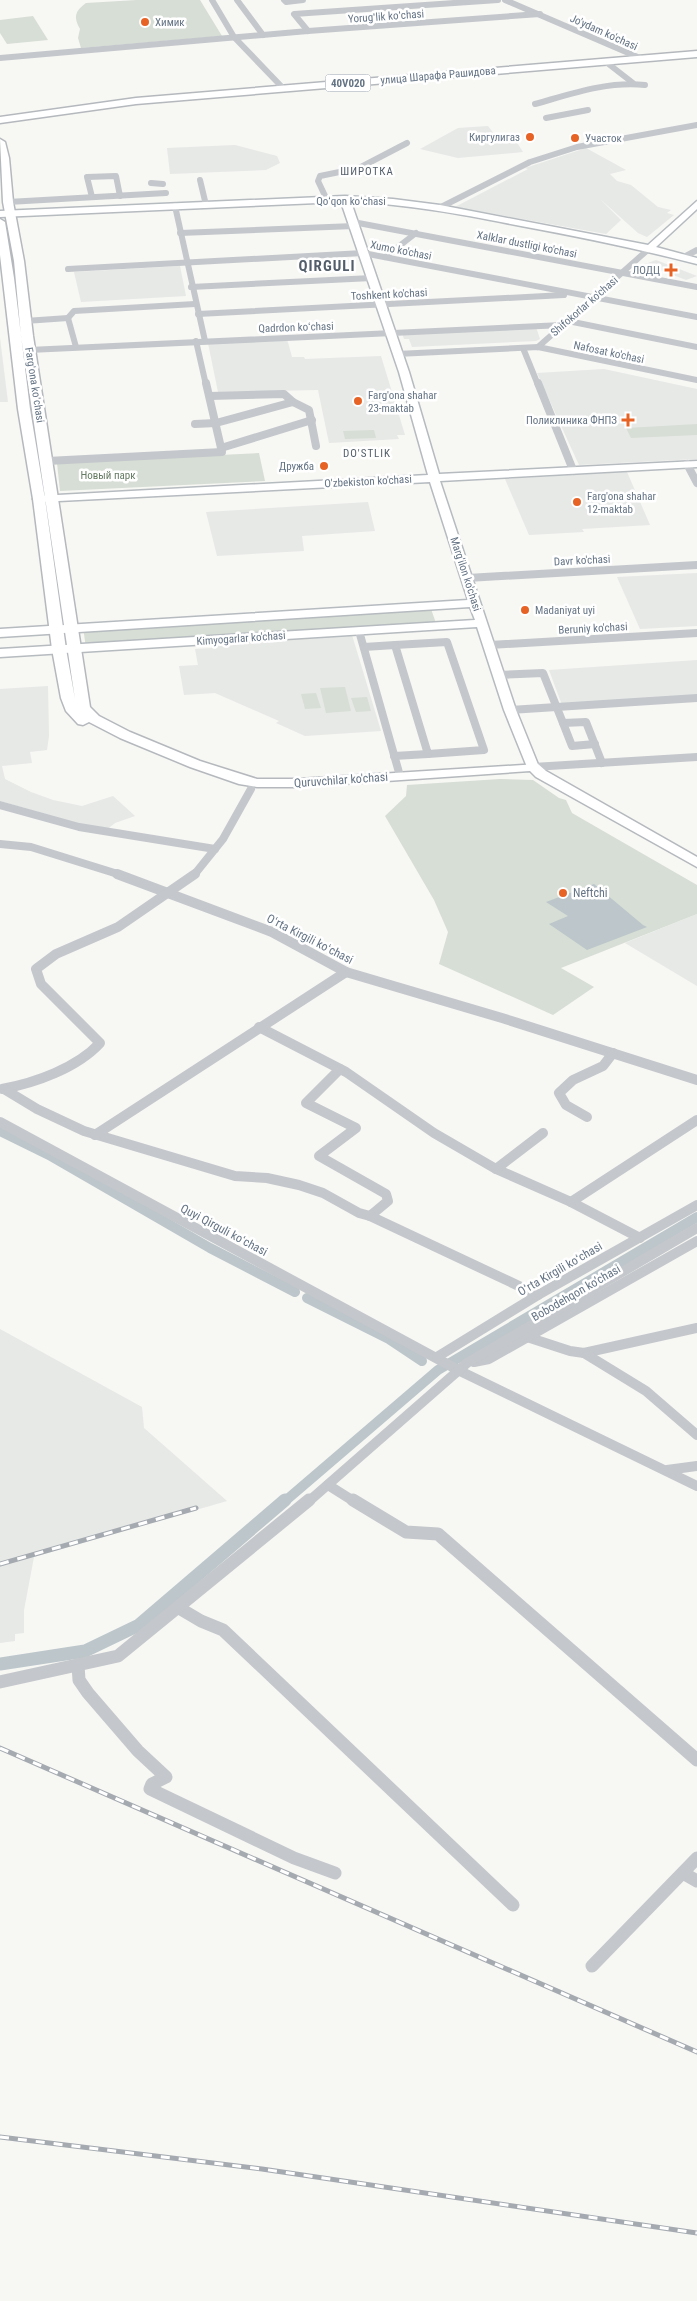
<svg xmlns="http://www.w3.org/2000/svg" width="697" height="2301" font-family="'Roboto Condensed',sans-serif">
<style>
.built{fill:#e7e9e7}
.green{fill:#d7ded5}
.water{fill:#bcc6cb}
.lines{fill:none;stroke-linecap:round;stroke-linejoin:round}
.canal-far1{stroke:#bcc6cb;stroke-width:10}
.canal{stroke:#bcc6cb;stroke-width:13}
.secondary-casing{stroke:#b6bbc0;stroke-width:3}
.primary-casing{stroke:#b5b9bd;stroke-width:3}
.street-far3{stroke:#c4c7cb;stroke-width:6}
.street-far2{stroke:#c4c7cb;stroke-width:8}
.street-far1{stroke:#c4c7cb;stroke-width:10}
.street{stroke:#c4c7cb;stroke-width:13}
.secondary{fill:#fff;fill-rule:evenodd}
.primary{fill:#fff;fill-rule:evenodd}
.rail-casing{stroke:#a4aab0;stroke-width:5}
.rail{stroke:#fff;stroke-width:3;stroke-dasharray:9;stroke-linecap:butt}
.poi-dot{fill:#e66225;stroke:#fff;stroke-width:2}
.labels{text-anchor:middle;stroke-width:5;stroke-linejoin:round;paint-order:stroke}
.far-street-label{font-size:11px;fill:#657485;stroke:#fff}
.far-poi-label{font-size:11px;fill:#657485;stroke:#fff;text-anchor:start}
.shield{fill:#fff;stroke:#939eaa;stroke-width:1}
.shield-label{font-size:11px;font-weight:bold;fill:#657485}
.far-neighbourhood-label{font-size:11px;letter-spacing:1px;fill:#535e6a;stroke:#fff}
.far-park-label{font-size:11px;fill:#677c64;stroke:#fff}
.street-label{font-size:12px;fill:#657485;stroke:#fff}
.poi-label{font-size:12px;fill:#657485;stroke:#fff;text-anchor:start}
.far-district-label{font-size:15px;font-weight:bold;letter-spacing:1px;fill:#535e6a;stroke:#fff}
</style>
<rect width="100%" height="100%" fill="#f7f7f4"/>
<g class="built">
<path d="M488,126L495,135H512L523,152L458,158L420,149L458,128Z"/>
<path d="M235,145L277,156L280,163L266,170L170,174L167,148Z"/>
<path d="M586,148L626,170L610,174L617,181L631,185L658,207L671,210L667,213L674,215L647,237L638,233L599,198L621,220L606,234L455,207L528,169L525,168Z"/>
<path d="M656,260L697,276L686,280L645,264Z"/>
<path d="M180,266L186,296L81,302L74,272Z"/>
<path d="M536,327L540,339L536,341L412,347L409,339H404L402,333Z"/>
<path d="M0,338L8,402H0Z"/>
<path d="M287,339L292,357H304L305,359L381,356L405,435H397L399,439L329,443L318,390L218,392L208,343Z"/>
<path d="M604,369L697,389V459L579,465L537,373Z"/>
<path d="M627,472L650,525L582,529L584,532L529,535L505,479Z"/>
<path d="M368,502L375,531L302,536L304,551L217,556L206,512Z"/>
<path d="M697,573V626L640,629L617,577Z"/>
<path d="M352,635L381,731L305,736L276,723L279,721L215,693L184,695L179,666L198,665L195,649L212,648L211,643Z"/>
<path d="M697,660V696L562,705L549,670Z"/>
<path d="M48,686L49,736L47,750L30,752L32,763L2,766L5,779L31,792L53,800L82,806L113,796L135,816L115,823L105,831L0,801V689Z"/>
<path d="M697,914V986L625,943Z"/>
<path d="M0,1329L142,1407L144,1428L227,1501L34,1557L24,1610V1633L15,1634V1641L0,1643Z"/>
</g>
<g class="green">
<path d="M137,0H200L222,36L81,48L78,38L80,29C73,17 75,11 86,3Z"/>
<path d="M33,16L48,40L7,44L0,33V20Z"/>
<path d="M697,424V435L631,438L626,428Z"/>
<path d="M374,430L376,438L345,439L343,431Z"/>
<path d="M259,453L265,481L60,491L57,463Z"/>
<path d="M430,606L437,626L86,648L83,627Z"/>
<path d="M345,687L351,711L326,713L320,688Z"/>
<path d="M316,693L321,708L305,709L301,694Z"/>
<path d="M367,697L371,711L356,712L351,698Z"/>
<path d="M500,779L533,780L559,798L566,800L572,813L697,885V914L561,968L594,987L553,1015L439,964L448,932L434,900L385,816L406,796L407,785Z"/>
</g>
<path class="water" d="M594,884L643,925L647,927L587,950L549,924L568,916L546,902Z"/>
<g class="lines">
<g class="canal-far1">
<path d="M0,1131L49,1155L210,1248L295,1292"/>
<path d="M307,1298L389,1339L422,1361"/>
<path d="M284,1502L438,1370L697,1217"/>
</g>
<path class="canal" d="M0,1664L85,1651L139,1625L285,1500"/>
<g class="secondary-casing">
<path id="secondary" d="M345,196L393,199L440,205L648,245L697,201V209L656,247L697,258V264C639,249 580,237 521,226C465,215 408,204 351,202L409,372L439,474L697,461V467L440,481L516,710L539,767L538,770H528L527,767L504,710L477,627L0,657V649L475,620L470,607L0,637V629L468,600L430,482L39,502L33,499L39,496L428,475L399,372L341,202L0,217V211Z"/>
</g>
<g class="primary-casing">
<g id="primary">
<path d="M697,51V57L136,104L0,123V117L136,98Z"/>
<path d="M0,139L5,142L9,158L13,202L24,261L33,336L90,707L99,716L130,732L200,761L257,779H299L538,764L546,771L697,857V867L536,777L530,771L299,787H257L239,784L190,767L120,738L89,722L83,725L78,724L66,711L61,698L52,649L33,499L18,409L0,255V219L5,222L14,278L30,409L45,499L66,649L75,699L21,336L14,261L3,202Z"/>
</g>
</g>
<g class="street-far3">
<path d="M212,0L234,37L281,86"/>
<path d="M237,0L263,35"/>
<path d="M284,0L286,2L303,0"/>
<path d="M505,0L640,58"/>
<path d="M308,31L294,14L498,0"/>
<path d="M0,58L308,31L540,14"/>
<path d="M606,62L633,83"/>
<path d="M535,104C571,94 607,81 645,85"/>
<path d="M546,118L588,110"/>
<path d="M200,180L206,205"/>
<path d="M151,183L163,184"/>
<path d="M92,197L87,177L116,176L120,196"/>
<path d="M327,200L318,181L320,176L359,168L407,143"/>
<path d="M8,202L166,193"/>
<path d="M175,206L205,341"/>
<path d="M441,207L530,162L577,147L697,125"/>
<path d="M353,222L697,287"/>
<path d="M180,233L354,226"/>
<path d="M385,257L416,233"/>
<path d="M684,257L697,250"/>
<path d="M68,269L363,253L697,317"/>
<path d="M191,287L372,278"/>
<path d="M198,314L564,295"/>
<path d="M68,318L74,311L195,304"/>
<path d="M25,321L68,318L76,347"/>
<path d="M568,321L697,347"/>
<path d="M196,341L206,385"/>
<path d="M538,347L651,247"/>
<path d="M523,348L538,385"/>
<path d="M29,350L563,325"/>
<path d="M397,354L538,347L697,380"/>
</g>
<g class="street-far2">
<path d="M538,383L573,470"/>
<path d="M210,396L284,394L293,402"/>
<path d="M195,424L216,423L293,402L309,410L316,446"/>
<path d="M221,448L312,420"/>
<path d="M47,461L222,452L206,383"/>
<path d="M687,464L697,483"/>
<path d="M467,578L697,565"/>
<path d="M359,631L400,776"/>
<path d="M447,642L484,750L428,754L395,645Z"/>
<path d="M490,645L697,633"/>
<path d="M364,647L395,645"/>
<path d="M499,675L543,673L563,723L586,722L602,763"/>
<path d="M510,710L697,698"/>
<path d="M563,723L572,746L595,744"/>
<path d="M394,756L428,754"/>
<path d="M533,767L697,757"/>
<path d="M0,805L79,827L215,849"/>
<path d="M0,844L31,847L121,875"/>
<path d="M194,875L223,839L251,789"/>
</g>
<g class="street-far1">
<path d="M117,874L272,932L346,972L502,1018L697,1080"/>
<path d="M259,1027L346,1072L434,1133L496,1169L571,1202L640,1238"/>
<path d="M340,1069L306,1103L356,1128L319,1156L386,1194L388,1201L370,1216"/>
<path d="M2,1089C35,1083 77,1068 100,1043L41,984L36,969L56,954L118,927L195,874"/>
<path d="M4,1089L37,1109L84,1131L235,1176L267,1178L299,1185L323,1193L359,1213L370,1216L538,1295"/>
<path d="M587,1117L566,1105L559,1093L573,1080L603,1066L613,1053"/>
<path d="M0,1122L460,1371L697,1486"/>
<path d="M95,1135L346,972"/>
<path d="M496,1169L543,1133"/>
<path d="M571,1202L697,1120"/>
<path d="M527,1337L570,1351L584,1353L697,1328"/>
<path d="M584,1353L646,1391L697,1435"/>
<path d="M437,1357L538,1295L697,1205"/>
<path d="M474,1362L489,1359L697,1241"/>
<path d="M667,1470L697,1466"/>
<path d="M328,1485L355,1502"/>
<path d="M308,1502L467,1363L697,1228"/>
</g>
<g class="street">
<path d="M353,1500L406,1532L438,1534L697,1760"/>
<path d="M179,1608L201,1621L223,1630L513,1905"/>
<path d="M78,1665L79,1680L88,1693L138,1751L166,1777L152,1784L150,1789L294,1858L335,1873"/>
<path d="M0,1682L118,1656L309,1500"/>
<path d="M683,1873L697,1881"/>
<path d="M592,1966L697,1858"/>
</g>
<use href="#secondary" class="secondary"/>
<use href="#primary" class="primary"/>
<g class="rail-casing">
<g id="rail">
<path d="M0,1564L196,1508"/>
<path d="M0,1748L697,2052"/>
<path d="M0,2137L262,2169L697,2233"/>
</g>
</g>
<use href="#rail" class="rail"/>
</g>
<g class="poi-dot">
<circle cx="145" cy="22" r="5"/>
<circle cx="530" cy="137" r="5"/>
<circle cx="575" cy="138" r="5"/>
<path d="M668.5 262.5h5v5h5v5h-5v5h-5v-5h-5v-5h5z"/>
<circle cx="358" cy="401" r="5"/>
<path d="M625.5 412.5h5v5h5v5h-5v5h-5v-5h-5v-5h5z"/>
<circle cx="324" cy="466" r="5"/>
<circle cx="577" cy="502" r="5"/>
<circle cx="525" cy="610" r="5"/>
<circle cx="563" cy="893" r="5"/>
</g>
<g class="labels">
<g class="far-street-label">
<text transform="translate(386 16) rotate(-4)" y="4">Yorugʻlik koʻchasi</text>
<text transform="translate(604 32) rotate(24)" y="4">Jo'ydam ko'chasi</text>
<text transform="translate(438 75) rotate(-5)" y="4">улица Шарафа Рашидова</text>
<text x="351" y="205">Qoʻqon koʻchasi</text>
<text transform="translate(527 244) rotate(11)" y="4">Xalklar dustligi ko'chasi</text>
<text transform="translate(401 250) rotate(11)" y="4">Xumo ko'chasi</text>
<text transform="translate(389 294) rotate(-3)" y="4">Toshkent ko'chasi</text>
<text transform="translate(584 306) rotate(-41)" y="4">Shifokorlar ko'chasi</text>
<text transform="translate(296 327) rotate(-2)" y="4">Qadrdon koʻchasi</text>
<text transform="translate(609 352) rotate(12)" y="4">Nafosat ko'chasi</text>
<text transform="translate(35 385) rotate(81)" y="4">Fargʻona koʻchasi</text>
<text transform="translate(368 481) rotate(-3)" y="4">O'zbekiston ko'chasi</text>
<text transform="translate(582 560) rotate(-3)" y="4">Davr ko'chasi</text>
<text transform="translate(466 574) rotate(72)" y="4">Marg'ilon ko'chasi</text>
<text transform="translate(593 628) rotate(-3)" y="4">Beruniy ko'chasi</text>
<text transform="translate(241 638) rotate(-4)" y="4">Kimyogarlar ko'chasi</text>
</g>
<g class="far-poi-label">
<text x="155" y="26">Химик</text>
<text x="520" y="141" text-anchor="end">Киргулигаз</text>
<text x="585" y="142">Участок</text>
<text x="660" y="274" text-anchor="end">ЛОДЦ</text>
<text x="368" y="399">Farg'ona shahar<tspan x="368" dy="13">23-maktab</tspan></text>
<text x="617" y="424" text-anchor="end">Поликлиника ФНПЗ</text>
<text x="314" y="470" text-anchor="end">Дружба</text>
<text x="587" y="500">Farg'ona shahar<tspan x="587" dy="13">12-maktab</tspan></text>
<text x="535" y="614">Madaniyat uyi</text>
</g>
<rect class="shield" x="325.5" y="74.5" width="45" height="17" rx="4"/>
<g class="shield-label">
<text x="348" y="87">40V020</text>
</g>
<g class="far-neighbourhood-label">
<text x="367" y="175">ШИРОТКА</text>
<text x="367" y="457">DO'STLIK</text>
</g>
<g class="far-park-label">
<text x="108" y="479">Новый парк</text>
</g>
<g class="street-label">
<text transform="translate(341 780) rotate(-4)" y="4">Quruvchilar ko'chasi</text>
<text transform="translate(310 939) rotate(27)" y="4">Oʻrta Kirgili koʻchasi</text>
<text transform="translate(224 1230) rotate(28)" y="4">Quyi Qirguli koʻchasi</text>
<text transform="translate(560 1269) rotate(-30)" y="4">Oʻrta Kirgili koʻchasi</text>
<text transform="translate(576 1293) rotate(-30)" y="4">Bobodehqon koʼchasi</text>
</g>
<g class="poi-label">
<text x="573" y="897">Neftchi</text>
</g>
<g class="far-district-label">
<text x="327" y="271">QIRGULI</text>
</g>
</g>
</svg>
